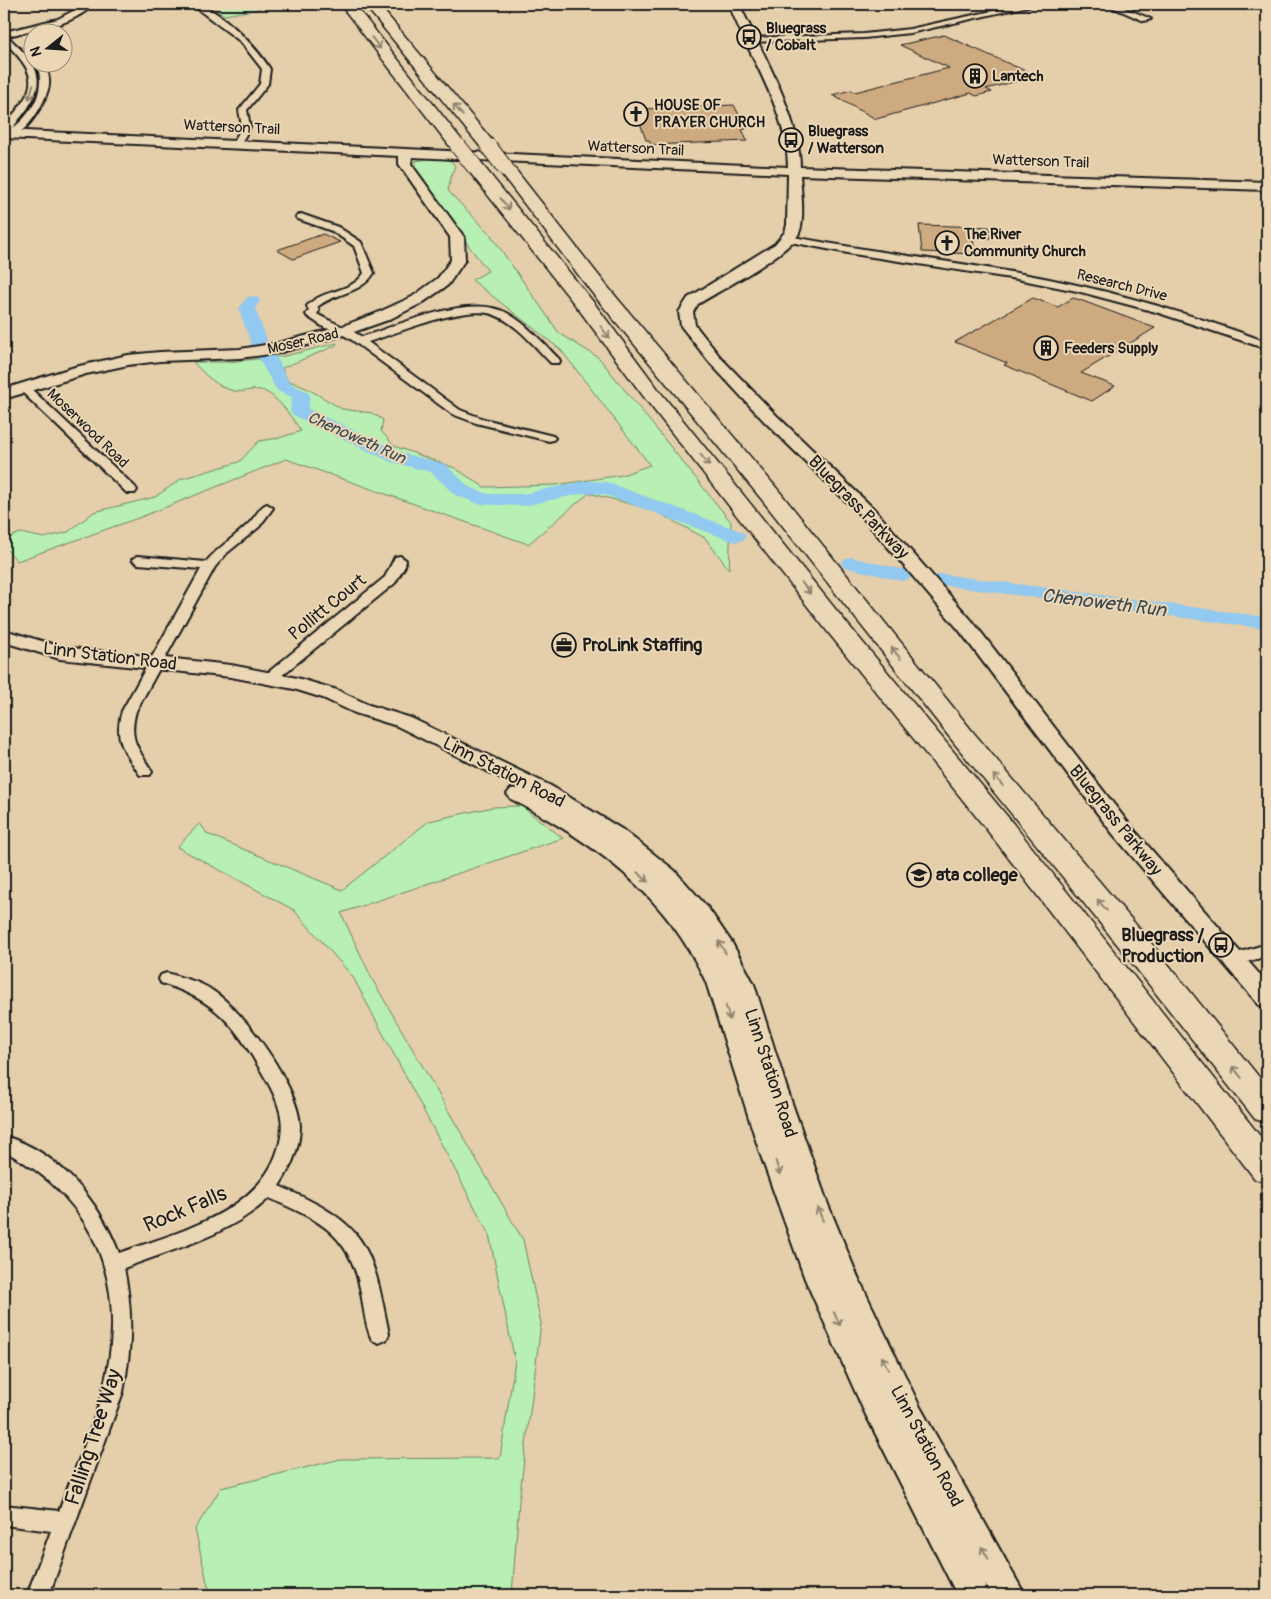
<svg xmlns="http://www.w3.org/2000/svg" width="1271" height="1599" font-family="Pangolin,sans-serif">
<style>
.green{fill:#b8efb2;stroke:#6a8667}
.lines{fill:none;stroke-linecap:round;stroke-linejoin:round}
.river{fill:#91c9f0;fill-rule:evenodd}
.building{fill:#ceaa80;stroke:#1c1c1c}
.street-casing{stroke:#1c1c1c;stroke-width:4}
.secondary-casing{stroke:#1c1c1c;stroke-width:4}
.highway-casing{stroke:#1c1c1c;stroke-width:3}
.street{fill:#ebd7b5;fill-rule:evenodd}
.secondary{fill:#ebd7b5;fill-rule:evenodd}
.highway{fill:#ebd7b5;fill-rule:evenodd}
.highway-bridge-casing{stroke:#1c1c1c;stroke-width:18;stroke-linecap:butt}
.highway-bridge{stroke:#ebd7b5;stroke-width:16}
.oneway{stroke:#8e8370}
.labels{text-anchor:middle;stroke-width:4;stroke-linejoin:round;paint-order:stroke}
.far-poi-label{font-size:15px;font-weight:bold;fill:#1c1c1c;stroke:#ebd7b5;text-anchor:start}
.far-street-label{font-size:15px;fill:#1c1c1c;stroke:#ebd7b5}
.far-water-label{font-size:16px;font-style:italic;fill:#394751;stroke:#ebd7b5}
.street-label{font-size:18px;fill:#1c1c1c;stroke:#ebd7b5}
.poi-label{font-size:18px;font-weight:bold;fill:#1c1c1c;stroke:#ebd7b5;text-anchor:start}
.water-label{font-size:19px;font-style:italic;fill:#394751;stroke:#ebd7b5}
.near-street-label{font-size:21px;fill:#1c1c1c;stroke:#ebd7b5}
</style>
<rect width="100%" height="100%" fill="#e5ceaa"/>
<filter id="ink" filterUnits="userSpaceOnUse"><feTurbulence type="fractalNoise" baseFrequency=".02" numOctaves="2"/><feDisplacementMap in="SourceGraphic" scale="10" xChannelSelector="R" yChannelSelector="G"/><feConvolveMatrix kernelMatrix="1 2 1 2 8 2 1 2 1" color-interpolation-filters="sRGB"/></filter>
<g filter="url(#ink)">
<g class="green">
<path d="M211,4H271L254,10L224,15Z"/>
<path d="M435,157L451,161L455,166L451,177L448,191L490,234L559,333L599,358L731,522L729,569L705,538L653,510L589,493L528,544L286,459L141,517L17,561L4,546V540L20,533L44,538L68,532L94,512L155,497L181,479L239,462L259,441L279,438L301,431C292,418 281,401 268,393C256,385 245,394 234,391C217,387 204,374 193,362H228L285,356L337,343L335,346L282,368L287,380L308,389L342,409L372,413L383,420L381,431L394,446L455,468L484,487L556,485L622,475L650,465L561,350L472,280L488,271L468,245L415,167L416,161Z"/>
<path d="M521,806L563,838L341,913L372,979L523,1240L541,1323L519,1501L512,1595H210L195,1529L221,1488L341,1459L500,1458L515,1361L489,1234L353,977L294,910L177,847L200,823L207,834L342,890L429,821L493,807Z"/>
</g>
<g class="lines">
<g class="river">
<path d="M252,296L258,298L260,301L255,309L270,347L268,350C279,354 282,373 290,382C295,388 305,388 310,395L308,409L405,454L445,464L469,487L488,494H523L585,481L606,482L743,532L746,536L743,540L736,542L729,540L603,494L585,493L523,506L479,504L455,495L431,472L391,462L293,415L290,411L292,397L278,391L275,387L256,354L258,351L252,347L239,309L246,298Z"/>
<path d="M851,557L909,571L912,575L909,579L902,581L844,567L841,563L844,559Z"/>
<path d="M941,574L1267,617V629L934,584L931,580L934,576Z"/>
</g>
</g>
<g class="building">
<path d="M944,35L1037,76L986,89L992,92L976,96L971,93L876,119L832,95L851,90L855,92L949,68L900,45Z"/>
<path d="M734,105L746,129H742L747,141L651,145L649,140H646L639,120H626L623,110Z"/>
<path d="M919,225L989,227L991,238H973L975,254L922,252Z"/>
<path d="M323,234L340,242L293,259L277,250Z"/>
<path d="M1033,298L1058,307L1073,298L1080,300L1155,328L1081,373L1115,386L1092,401L1004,365L1007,363L955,342Z"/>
</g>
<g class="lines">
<g class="street-casing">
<g id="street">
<path d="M86,4H94C72,26 36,30 7,36C29,58 50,73 29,106C24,114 17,121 13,128C34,112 47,88 36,62H44C47,70 50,77 49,85C47,100 25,139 7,136L4,127C35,87 43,80 4,41V32L58,19Z"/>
<path d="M191,4C215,2 258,49 270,69L268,84L247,110L250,127L240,145H234L233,143L242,127L239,110L260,84L262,69L241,42Z"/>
<path d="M1024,4H1037L910,33L864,38L750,42L746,40L750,38L864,34L910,29Z"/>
<path d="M1105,4H1115L1151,19L1144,21Z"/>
<path d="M301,214L338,227L361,242L374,273C361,294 336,292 317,307L319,311L317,314C332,323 347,327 362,337C399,325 470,293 507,313C527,324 543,343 559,359L560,361L559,363H551C534,346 516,322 492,314C464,305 397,333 368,342L460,410L484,419L553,436L555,438L553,440L549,441L476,423L452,414L352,340L335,330L325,328L307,316L306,314L309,311L307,306C322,289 352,293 364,273L354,246L332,231L298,219L296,217Z"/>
<path d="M788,236C875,253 963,262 1049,279C1124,294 1196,316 1267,342V349L1156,312L1077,291L1017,279L853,254L785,241V237Z"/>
<path d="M24,385L28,386L135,487L137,490L135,493H127L20,390L18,388L20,386Z"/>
<path d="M267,504L273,508L259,527L227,553L215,567L136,711C128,740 138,748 152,772L150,775H140C125,752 113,740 122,711L201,569L138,564L132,560L138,556L206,562C219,546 237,536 251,521C256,516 260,506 267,504Z"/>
<path d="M400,556L406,560L405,566L395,583L275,681H265L263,678L265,675L385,577L395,557Z"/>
<path d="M1267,944V956L1233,966L1227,964L1225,960L1227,956Z"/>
<path d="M167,973C182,978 200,981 213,991C245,1012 299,1087 300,1126C300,1147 291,1168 279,1186C368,1225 371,1243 389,1334L386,1340L379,1343L372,1340C364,1324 364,1305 360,1288C349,1233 317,1219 269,1198C230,1235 174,1249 124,1268C133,1312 132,1347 123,1392L49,1595H27L51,1531L4,1525V1505L59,1511C73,1472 92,1433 102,1393C130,1292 100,1200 4,1151V1136C58,1151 100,1202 119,1253C174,1233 259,1214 278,1149C282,1137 283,1124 280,1112C276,1095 266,1079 257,1064C232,1020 210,998 161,983L159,979L161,975Z"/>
</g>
</g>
<g class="secondary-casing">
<g id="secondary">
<path d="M729,4H739C761,50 800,117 800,167L1267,182V190L800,175C801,190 805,220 799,233C789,254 721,290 698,304L693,312L695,325L721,358L776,415L874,509L973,622L1129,824L1267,983V1008L1259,1005L1113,834L959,630L862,517L764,421L711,364L681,326L679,312L688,298L775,244L785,232L787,225L788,174L412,157L411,164L464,237L465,260L448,285L422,303L388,320L351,333L278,353L240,358L160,361L128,365L86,374L4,399V389L75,367L128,355L160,352L240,349L278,343L340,327L377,313L412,297L438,278L451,260L450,237L399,164V156L4,138V130L788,167C788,111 748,55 729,4Z"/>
<path d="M4,630L62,647L231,665L297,678L337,690L369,705L411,718L551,786L623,830L674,870L708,908L732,943L754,984L787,1089L827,1202L857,1275L919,1405L1025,1595H992L985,1584L990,1595H957L863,1409L805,1279L760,1153L706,982C666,894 595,843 511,799L507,794L511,789L521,788L397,726L355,713L323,698L294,689L231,677L60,659L4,642Z"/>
</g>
</g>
<g class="highway-casing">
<g id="highway">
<path d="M340,4H354L464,143L466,146L464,149H452Z"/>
<path d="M364,4H378L495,144L497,147L495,150H483Z"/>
<path d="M474,161L480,162L594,303L661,393L845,621L1007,816L1267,1145V1183L1255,1179L987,830L827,631L647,401L580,311L468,170L466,166L468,162Z"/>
<path d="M505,163L511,164L607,286L779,491L973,732L1143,933L1267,1087V1123L1255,1119L1121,949L955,744L763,501L593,294L497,168L499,164Z"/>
</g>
</g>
<use href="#street" class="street"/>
<use href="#secondary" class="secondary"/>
<use href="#highway" class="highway"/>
<g class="highway-bridge-casing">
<g id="highway-bridge">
<path d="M458,146L474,166"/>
<path d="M489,147L505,168"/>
</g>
</g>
<use href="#highway-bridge" class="highway-bridge"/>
</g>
<defs><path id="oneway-shaft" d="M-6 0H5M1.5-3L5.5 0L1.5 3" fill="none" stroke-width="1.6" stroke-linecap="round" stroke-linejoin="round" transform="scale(1.25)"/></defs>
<g class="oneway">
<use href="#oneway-shaft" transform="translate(376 43) rotate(52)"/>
<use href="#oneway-shaft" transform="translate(31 92) rotate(107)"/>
<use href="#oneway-shaft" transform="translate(458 110) rotate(-130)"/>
<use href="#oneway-shaft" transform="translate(505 204) rotate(52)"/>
<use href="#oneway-shaft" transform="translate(605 332) rotate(53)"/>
<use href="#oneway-shaft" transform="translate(705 460) rotate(51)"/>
<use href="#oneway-shaft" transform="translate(806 588) rotate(52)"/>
<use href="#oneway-shaft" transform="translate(896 653) rotate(-128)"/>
<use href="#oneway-shaft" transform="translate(998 780) rotate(-130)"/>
<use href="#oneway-shaft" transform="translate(643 877) rotate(40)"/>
<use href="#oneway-shaft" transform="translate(1102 905) rotate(-130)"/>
<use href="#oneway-shaft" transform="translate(722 947) rotate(-121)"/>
<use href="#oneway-shaft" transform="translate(728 1013) rotate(73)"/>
<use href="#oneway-shaft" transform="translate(1237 1072) rotate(-129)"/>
<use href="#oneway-shaft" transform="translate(778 1168) rotate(71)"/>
<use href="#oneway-shaft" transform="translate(820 1214) rotate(-113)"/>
<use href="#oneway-shaft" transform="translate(837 1319) rotate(65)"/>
<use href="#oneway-shaft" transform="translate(885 1363) rotate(-115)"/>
<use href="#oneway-shaft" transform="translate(985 1553) rotate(-120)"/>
</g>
</g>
<defs>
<g id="bus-ring" transform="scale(1.25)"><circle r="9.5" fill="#ebd7b5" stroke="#1c1c1c" stroke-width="1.5"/><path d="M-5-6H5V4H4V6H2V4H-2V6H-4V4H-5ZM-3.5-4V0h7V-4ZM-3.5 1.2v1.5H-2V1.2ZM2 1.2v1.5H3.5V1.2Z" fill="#1c1c1c"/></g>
<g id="building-ring" transform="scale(1.25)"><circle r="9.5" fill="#ebd7b5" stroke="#1c1c1c" stroke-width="1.5"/><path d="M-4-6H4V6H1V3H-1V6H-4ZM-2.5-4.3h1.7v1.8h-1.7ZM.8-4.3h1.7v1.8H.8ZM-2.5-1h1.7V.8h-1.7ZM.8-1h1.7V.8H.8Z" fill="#1c1c1c"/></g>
<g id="church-ring" transform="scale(1.25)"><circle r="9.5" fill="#ebd7b5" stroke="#1c1c1c" stroke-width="1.5"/><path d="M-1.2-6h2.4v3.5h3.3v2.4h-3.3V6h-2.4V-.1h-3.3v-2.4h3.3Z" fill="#1c1c1c"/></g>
<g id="office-ring" transform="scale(1.25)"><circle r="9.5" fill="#ebd7b5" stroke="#1c1c1c" stroke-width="1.5"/><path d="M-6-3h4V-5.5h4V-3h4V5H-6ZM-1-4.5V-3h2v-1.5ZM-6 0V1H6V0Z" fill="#1c1c1c"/></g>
<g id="university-ring" transform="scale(1.25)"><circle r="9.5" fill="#ebd7b5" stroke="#1c1c1c" stroke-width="1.5"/><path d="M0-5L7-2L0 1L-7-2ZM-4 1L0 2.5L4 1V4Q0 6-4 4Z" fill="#1c1c1c"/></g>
</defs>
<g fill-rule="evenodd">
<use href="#bus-ring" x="749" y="37"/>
<use href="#building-ring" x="975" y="76"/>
<use href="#church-ring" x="636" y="114"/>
<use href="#bus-ring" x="791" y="140"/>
<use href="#church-ring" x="947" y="243"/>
<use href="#building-ring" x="1046" y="348"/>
<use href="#office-ring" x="564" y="645"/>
<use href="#university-ring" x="919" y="875"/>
<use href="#bus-ring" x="1221" y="945"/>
</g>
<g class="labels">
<g class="far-poi-label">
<text x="766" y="33">Bluegrass<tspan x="766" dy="17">/ Cobalt</tspan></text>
<text x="992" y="81">Lantech</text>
<text x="654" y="110">HOUSE OF<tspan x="654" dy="17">PRAYER CHURCH</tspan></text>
<text x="808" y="136">Bluegrass<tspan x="808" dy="17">/ Watterson</tspan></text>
<text x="964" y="239">The River<tspan x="964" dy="17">Community Church</tspan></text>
<text x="1064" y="353">Feeders Supply</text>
</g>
<g class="far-street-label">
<text transform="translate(232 127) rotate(3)" y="5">Watterson Trail</text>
<text transform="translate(636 148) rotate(3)" y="5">Watterson Trail</text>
<text transform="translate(1041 161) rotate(2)" y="5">Watterson Trail</text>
<text transform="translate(1122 285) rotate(14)" y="5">Research Drive</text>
<text transform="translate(303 341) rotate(-13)" y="5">Moser Road</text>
<text transform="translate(88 428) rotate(44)" y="5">Moserwood Road</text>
</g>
<g class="far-water-label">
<text transform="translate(357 437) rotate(24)" y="6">Chenoweth Run</text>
</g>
<g class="street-label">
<text transform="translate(859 507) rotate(46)" y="6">Bluegrass Parkway</text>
<text transform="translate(327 607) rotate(-39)" y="6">Pollitt Court</text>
<text transform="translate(110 656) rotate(7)" y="6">Linn Station Road</text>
<text transform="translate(504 772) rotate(27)" y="6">Linn Station Road</text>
<text transform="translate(1116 820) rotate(51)" y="6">Bluegrass Parkway</text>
<text transform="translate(771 1073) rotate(72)" y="6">Linn Station Road</text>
<text transform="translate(927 1446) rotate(62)" y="6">Linn Station Road</text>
</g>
<g class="poi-label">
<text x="582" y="651">ProLink Staffing</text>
<text x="936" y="881">ata college</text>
<text x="1204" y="941" text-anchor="end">Bluegrass /<tspan x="1204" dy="21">Production</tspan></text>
</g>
<g class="water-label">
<text transform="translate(1104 602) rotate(7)" y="7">Chenoweth Run</text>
</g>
<g class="near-street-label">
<text transform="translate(185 1209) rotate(-23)" y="7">Rock Falls</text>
<text transform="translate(93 1437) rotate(-72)" y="7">Falling Tree Way</text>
</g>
</g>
<rect width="1271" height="1599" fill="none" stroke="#ebd7b5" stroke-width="20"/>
<rect x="10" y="10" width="1251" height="1579" fill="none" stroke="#1c1c1c" stroke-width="2" filter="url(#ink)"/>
<g transform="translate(48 48) rotate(253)"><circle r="24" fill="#ebd7b5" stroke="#988c78"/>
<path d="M0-4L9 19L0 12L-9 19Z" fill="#1c1c1c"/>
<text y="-8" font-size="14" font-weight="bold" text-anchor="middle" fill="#1c1c1c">N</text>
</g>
</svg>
